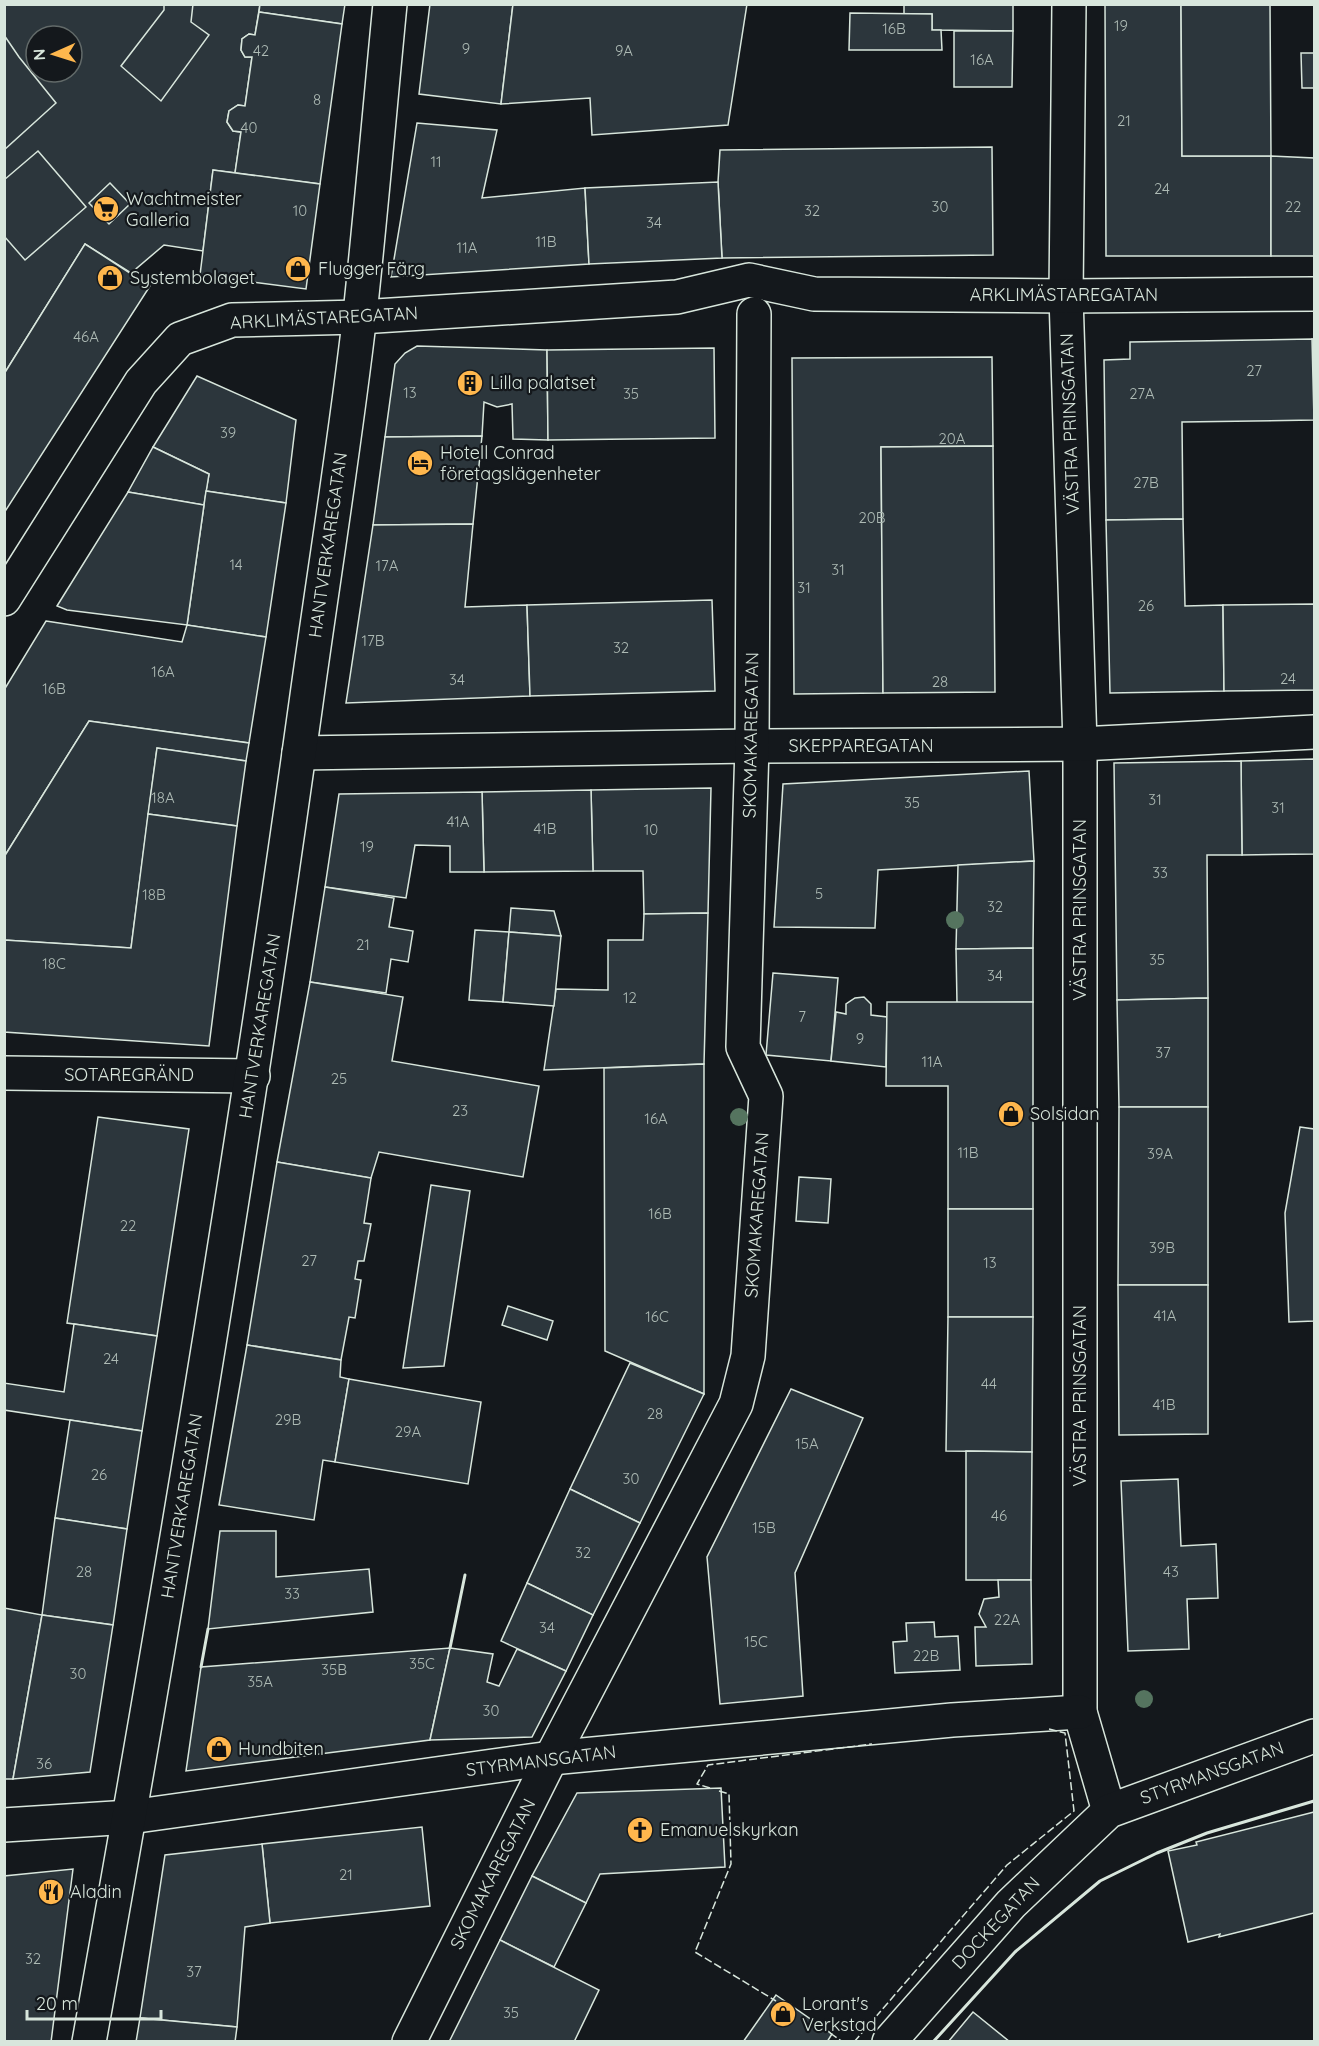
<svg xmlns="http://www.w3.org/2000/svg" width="1319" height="2046" font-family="Quicksand,sans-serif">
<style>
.building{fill:#2c363c;stroke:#d8e6dc;stroke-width:1.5;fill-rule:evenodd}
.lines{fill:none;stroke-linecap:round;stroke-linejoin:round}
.minor-casing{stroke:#d8e6dc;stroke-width:36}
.minor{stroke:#14181c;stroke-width:33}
.fence{stroke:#d8e6dc;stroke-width:1.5;stroke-dasharray:8 3;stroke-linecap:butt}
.wall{stroke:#d8e6dc;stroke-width:3}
.tree{fill:#55745f}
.labels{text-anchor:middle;stroke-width:4.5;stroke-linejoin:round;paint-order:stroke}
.number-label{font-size:15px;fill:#adbab4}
.poi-label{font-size:18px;fill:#d8e6dc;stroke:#14181c;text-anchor:start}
.street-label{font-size:18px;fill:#d8e6dc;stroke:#14181c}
</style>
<rect width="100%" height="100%" fill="#14181c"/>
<g class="building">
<path d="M4,4H260L255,35L249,34L242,39L241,50L245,57H252L245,106L238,105L229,111L227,122L233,131L241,132L235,173L213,170L203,251L164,245L131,273L85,244L4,374ZM36,36H72V72H36Z"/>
<path d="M164,4H193L191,22L209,35L161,101L121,66L164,10Z"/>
<path d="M260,4H345L342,24L259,12Z"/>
<path d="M430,4H513L501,104L419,94Z"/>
<path d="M513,4H747L728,125L592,135L590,98L501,104Z"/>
<path d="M904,4H1013V31L932,30V14H904Z"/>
<path d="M1105,4H1181L1182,156H1271V256H1106Z"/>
<path d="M1181,4H1270L1271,156H1182Z"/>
<path d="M259,12L342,24L320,184L235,173L241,132L233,131L227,122L229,111L238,105L245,106L252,57H245L241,50L242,39L249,34L255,35Z"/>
<path d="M850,13L932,14V30H941L942,50H849Z"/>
<path d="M954,31H1013L1012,87H954Z"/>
<path d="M4,35L19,57L56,103L4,150Z"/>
<path d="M1301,53H1314V88H1302Z"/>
<path d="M417,123L497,130L482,198L585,188L589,264L391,277Z"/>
<path d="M992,147L993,255L722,258L718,182L720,150Z"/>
<path d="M38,151L86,207L25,260L4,236V180Z"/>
<path d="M1271,156L1314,158V256H1271Z"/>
<path d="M213,170L320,184L306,289L200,275Z"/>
<path d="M718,182L722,258L589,264L585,188Z"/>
<path d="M110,183L130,204L109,224L89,203Z"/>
<path d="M85,244L150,286L4,513V374Z"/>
<path d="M1312,339H1314V420Z"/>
<path d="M1312,339L1314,420L1182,422L1183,519L1106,520L1104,360L1130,359V342Z"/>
<path d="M417,346L547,350L548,440L513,439L512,404L497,407L484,402L482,436L385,437L395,364L405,353Z"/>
<path d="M714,348L715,438L548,440L547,350Z"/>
<path d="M992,357L993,446L881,447L883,693L794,694L792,358Z"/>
<path d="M197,376L296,420L286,503L206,491L209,474L153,447Z"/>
<path d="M482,436L473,524L373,525L385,437Z"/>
<path d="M993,446L995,692L883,693L881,447Z"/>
<path d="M153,447L209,474L204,505L128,492Z"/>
<path d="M206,491L286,503L266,637L187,625Z"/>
<path d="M128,492L204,505L187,625L67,610L57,606Z"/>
<path d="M1183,519L1185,606L1223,605L1224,691L1110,693L1106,520Z"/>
<path d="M473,524L465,607L527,605L530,696L346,703L373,525Z"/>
<path d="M712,600L715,691L530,696L527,605Z"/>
<path d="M1314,604V690L1224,691L1223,605Z"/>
<path d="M46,621L182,642L187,625L266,637L249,743L89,721L4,857V690Z"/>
<path d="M89,721L249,743L246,761L157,748L131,948L4,940V857Z"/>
<path d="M157,748L246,761L237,826L148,814Z"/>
<path d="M1314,759V854L1242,855L1241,761Z"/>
<path d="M1241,761L1242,855H1207L1208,998L1117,1000L1114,763Z"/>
<path d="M1029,771L1034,861L878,870L875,928L774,927L783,784Z"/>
<path d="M711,788L708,913L644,914L643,871H593L591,790Z"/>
<path d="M591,790L593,871L484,872L482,792Z"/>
<path d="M482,792L484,872H450V846L415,845L406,898L325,887L339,794Z"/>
<path d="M148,814L237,826L209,1046L4,1032V940L131,948Z"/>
<path d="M1034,861L1033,948L956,949L958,865Z"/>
<path d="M325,887L394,898L389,927L413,931L408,962L391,959L386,993L310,982Z"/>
<path d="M511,908L554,911L561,936L509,932Z"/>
<path d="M708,913L704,1064L544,1070L556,989L608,990V940H643L644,914Z"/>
<path d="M475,930L509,932L503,1002L469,1000Z"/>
<path d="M509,932L561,936L554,1006L503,1002Z"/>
<path d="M1033,948V1002L957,1003L956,949Z"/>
<path d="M773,973L838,978L831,1061L766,1055Z"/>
<path d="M310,982L403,997L392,1061L539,1086L523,1177L379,1152L371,1178L277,1162Z"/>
<path d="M864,997L871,1004V1015L887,1017L886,1067L831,1061L836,1012L846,1014V1004L855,998Z"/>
<path d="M1208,998V1107H1119L1117,1000Z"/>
<path d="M887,1002H1033V1209H948V1086H886Z"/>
<path d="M704,1064V1394L605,1351L604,1068Z"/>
<path d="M1119,1107H1208V1285H1118Z"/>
<path d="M98,1117L189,1129L157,1336L67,1323Z"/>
<path d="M1300,1127L1314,1129V1321L1289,1322L1285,1213Z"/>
<path d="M277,1162L371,1178L364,1223L371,1224L364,1261H358L355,1279L361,1280L355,1318L349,1317L341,1360L247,1345Z"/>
<path d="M799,1177L831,1179L828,1223L796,1221Z"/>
<path d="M431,1185L470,1191L444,1366L403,1368Z"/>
<rect x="948" y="1209" width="85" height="108"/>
<path d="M1118,1285H1208V1434L1119,1435Z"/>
<path d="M508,1306L553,1321L547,1340L502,1325Z"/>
<path d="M948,1317H1033L1032,1452L946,1451Z"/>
<path d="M74,1324L157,1336L142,1431L4,1410V1383L64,1392Z"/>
<path d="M247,1345L341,1360L340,1377L349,1379L335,1462L323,1460L314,1520L219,1505Z"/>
<path d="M630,1363L704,1394L640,1523L570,1489Z"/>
<path d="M349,1379L481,1402L468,1484L335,1462Z"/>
<path d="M791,1389L863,1418L795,1573L803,1696L720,1704L707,1557Z"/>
<path d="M70,1420L142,1431L127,1529L55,1518Z"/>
<path d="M966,1451L1032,1452L1031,1580H966Z"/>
<path d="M1178,1479L1181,1546L1216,1544L1218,1598L1187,1599L1189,1649L1128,1651L1121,1481Z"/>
<path d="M570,1489L640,1523L593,1615L527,1583Z"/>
<path d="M55,1518L127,1529L113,1625L42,1615Z"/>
<path d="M220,1531H276V1577L369,1569L373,1612L208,1629Z"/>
<path d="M998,1580H1031L1032,1664L976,1666L975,1627H986L979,1614L984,1599L999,1597Z"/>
<path d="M527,1583L593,1615L566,1671L501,1641Z"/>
<path d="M4,1608L42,1615L13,1779H4Z"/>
<path d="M42,1615L113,1625L90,1772L13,1779Z"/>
<path d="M934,1622L935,1637L958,1636L960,1670L895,1673L893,1642L907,1641L906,1623Z"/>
<path d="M450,1648L430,1740L186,1771L201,1667Z"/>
<path d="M450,1648L493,1654L487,1682L499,1686L517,1649L566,1671L532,1737L430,1740Z"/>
<path d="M721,1788L725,1867L600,1874L586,1903L532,1876L577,1793Z"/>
<path d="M1314,1812V1913L1219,1937L1220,1934L1188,1942L1168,1851L1197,1845L1196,1842Z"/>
<path d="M422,1827L430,1906L270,1923L262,1844Z"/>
<path d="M262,1844L270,1923L245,1927L237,2027L140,2018L165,1855Z"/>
<path d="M73,1869L51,2042H4V1876Z"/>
<path d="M532,1876L586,1903L554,1967L500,1940Z"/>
<path d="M500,1940L599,1990L574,2042H449Z"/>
<path d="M776,1995L832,2034L827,2042H743Z"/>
<path d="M973,2012L1010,2042H948Z"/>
<path d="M140,2018L237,2027L235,2042H136Z"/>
</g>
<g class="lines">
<g class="minor-casing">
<g id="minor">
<path d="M1069,4L1066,296L1080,744V1712L1109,1811"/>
<path d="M4,599L141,382L180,339L232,320L360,317L677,297L749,280L814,294L1066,296L1314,294"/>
<path d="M299,753L752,746L1080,744L1314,732"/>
<path d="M4,1073L253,1076"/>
<path d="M4,1825L130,1817L551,1758L952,1720L1080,1712"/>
<path d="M89,2042C169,1597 244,1151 306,703C324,573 345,444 360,314C371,211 380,107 390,4"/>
<path d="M409,2042L551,1758L736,1404L748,1356L766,1096L743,1047L752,746L754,314"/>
<path d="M889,2042L1011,1904L1109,1811L1314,1736"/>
</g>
</g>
<use href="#minor" class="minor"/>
<g class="fence">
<path d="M710,1788L697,1784L708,1765L872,1744"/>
<path d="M719,1791L729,1794L731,1864L695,1952L776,2001"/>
<path d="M830,2033L843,2042"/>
<path d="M854,2042L1007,1865L1074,1811L1065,1733L1049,1729"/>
</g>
<g class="wall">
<path d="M450,1648L465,1575"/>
<path d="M201,1667L208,1629"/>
<path d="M933,2042L1015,1952L1100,1881L1157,1853L1207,1833L1314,1801"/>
</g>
</g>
<g class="tree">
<circle cx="955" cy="920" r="9"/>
<circle cx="739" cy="1117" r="9"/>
<circle cx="1144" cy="1699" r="9"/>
</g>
<defs>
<g id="supermarket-disc" transform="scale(1.35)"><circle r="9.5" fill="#ffb74d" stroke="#14181c"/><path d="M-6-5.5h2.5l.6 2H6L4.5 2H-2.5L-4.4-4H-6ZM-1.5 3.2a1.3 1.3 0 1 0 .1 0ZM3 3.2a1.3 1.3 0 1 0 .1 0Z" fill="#111"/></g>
<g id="shop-disc" transform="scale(1.35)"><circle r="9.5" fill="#ffb74d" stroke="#14181c"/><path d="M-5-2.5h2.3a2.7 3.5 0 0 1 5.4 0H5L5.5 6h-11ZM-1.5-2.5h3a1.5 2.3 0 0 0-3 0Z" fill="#111"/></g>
<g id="building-disc" transform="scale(1.35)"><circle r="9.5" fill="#ffb74d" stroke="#14181c"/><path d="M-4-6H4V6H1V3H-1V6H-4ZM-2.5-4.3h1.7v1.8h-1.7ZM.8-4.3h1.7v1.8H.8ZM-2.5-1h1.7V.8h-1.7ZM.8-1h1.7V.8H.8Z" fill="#111"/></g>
<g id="hotel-disc" transform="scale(1.35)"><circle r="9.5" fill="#ffb74d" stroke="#14181c"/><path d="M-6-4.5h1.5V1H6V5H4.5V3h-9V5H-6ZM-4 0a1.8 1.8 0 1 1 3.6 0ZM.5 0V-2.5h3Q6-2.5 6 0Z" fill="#111"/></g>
<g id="church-disc" transform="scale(1.35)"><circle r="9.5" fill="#ffb74d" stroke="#14181c"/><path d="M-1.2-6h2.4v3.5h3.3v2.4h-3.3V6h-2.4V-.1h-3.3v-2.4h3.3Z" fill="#111"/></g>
<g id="restaurant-disc" transform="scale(1.35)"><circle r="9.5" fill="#ffb74d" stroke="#14181c"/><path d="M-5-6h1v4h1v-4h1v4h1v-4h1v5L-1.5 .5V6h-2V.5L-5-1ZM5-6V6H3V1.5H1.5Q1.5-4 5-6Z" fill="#111"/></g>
</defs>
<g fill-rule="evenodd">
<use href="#supermarket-disc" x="106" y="209"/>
<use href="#shop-disc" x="298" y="269"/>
<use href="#shop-disc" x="110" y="278"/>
<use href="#building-disc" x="470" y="383"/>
<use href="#hotel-disc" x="420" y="463"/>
<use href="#shop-disc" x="1011" y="1114"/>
<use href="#shop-disc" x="219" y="1749"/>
<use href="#church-disc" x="640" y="1830"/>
<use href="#restaurant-disc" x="51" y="1892"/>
<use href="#shop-disc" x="783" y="2014"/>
</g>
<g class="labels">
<g class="number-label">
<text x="1121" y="31">19</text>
<text x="894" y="34">16B</text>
<text x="466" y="54">9</text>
<text x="261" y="56">42</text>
<text x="624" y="56">9A</text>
<text x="982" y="65">16A</text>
<text x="317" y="105">8</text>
<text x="1124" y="126">21</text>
<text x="249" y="133">40</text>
<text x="436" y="167">11</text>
<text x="1162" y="194">24</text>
<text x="940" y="212">30</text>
<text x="1293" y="212">22</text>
<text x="300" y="216">10</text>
<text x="812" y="216">32</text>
<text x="654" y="228">34</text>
<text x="546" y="247">11B</text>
<text x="467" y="253">11A</text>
<text x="86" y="342">46A</text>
<text x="1254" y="376">27</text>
<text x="410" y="398">13</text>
<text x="631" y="399">35</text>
<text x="1142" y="399">27A</text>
<text x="228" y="438">39</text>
<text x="952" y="444">20A</text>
<text x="1146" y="488">27B</text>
<text x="872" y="523">20B</text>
<text x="236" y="570">14</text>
<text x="387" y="571">17A</text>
<text x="838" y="575">31</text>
<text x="804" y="593">31</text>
<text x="1146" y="611">26</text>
<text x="373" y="646">17B</text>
<text x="621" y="653">32</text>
<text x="163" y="677">16A</text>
<text x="1288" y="684">24</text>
<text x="457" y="685">34</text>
<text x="940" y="687">28</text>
<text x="54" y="694">16B</text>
<text x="163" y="803">18A</text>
<text x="1155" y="805">31</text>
<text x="912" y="808">35</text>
<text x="1278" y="813">31</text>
<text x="458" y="827">41A</text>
<text x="545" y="834">41B</text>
<text x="651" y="835">10</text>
<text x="367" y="852">19</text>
<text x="1160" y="878">33</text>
<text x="819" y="899">5</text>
<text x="154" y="900">18B</text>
<text x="995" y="912">32</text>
<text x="363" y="950">21</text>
<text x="1157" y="965">35</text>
<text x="54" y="969">18C</text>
<text x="995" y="981">34</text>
<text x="630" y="1003">12</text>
<text x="802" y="1022">7</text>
<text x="860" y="1044">9</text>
<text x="1163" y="1058">37</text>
<text x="932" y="1067">11A</text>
<text x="339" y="1084">25</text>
<text x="460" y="1116">23</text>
<text x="656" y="1124">16A</text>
<text x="968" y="1158">11B</text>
<text x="1160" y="1159">39A</text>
<text x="660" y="1219">16B</text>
<text x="128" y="1231">22</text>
<text x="1162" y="1253">39B</text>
<text x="309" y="1266">27</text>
<text x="990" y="1268">13</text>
<text x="1165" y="1321">41A</text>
<text x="657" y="1322">16C</text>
<text x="111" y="1364">24</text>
<text x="989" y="1389">44</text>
<text x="1164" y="1410">41B</text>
<text x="655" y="1419">28</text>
<text x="288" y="1425">29B</text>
<text x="408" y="1437">29A</text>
<text x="807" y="1449">15A</text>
<text x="99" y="1480">26</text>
<text x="631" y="1484">30</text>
<text x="999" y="1521">46</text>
<text x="764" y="1533">15B</text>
<text x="583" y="1558">32</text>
<text x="84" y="1577">28</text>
<text x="1171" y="1577">43</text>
<text x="292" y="1599">33</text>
<text x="1007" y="1625">22A</text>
<text x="547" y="1633">34</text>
<text x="756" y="1647">15C</text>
<text x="926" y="1661">22B</text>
<text x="422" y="1669">35C</text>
<text x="334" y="1675">35B</text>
<text x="78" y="1679">30</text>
<text x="260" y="1687">35A</text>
<text x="491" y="1716">30</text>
<text x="44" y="1769">36</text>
<text x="346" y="1880">21</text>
<text x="33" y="1964">32</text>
<text x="194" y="1977">37</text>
<text x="511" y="2018">35</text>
</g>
<g class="poi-label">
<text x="126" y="205">Wachtmeister<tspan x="126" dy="21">Galleria</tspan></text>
<text x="318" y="275">Flugger Färg</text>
<text x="130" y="284">Systembolaget</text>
<text x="490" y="389">Lilla palatset</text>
<text x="440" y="459">Hotell Conrad<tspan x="440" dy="21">företagslägenheter</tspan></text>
<text x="1030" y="1120">Solsidan</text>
<text x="238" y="1755">Hundbiten</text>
<text x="660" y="1836">Emanuelskyrkan</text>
<text x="70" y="1898">Aladin</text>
<text x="802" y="2010">Lorant's<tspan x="802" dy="21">Verkstad</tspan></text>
</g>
<g class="street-label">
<text x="1064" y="301">ARKLIMÄSTAREGATAN</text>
<text transform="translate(324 318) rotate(-3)" y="6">ARKLIMÄSTAREGATAN</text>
<text transform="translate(1070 424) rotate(-92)" y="6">VÄSTRA PRINSGATAN</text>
<text transform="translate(328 545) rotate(-82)" y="6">HANTVERKAREGATAN</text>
<text transform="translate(751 735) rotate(-89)" y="6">SKOMAKAREGATAN</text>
<text x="861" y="752">SKEPPAREGATAN</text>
<text transform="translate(1080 910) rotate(-90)" y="6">VÄSTRA PRINSGATAN</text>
<text transform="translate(260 1026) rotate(-81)" y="6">HANTVERKAREGATAN</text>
<text x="129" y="1081">SOTAREGRÄND</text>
<text transform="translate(757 1215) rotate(-86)" y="6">SKOMAKAREGATAN</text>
<text transform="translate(1080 1396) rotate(-90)" y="6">VÄSTRA PRINSGATAN</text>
<text transform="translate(182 1506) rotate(-81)" y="6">HANTVERKAREGATAN</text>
<text transform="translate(541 1761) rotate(-7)" y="6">STYRMANSGATAN</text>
<text transform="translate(1212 1773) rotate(-20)" y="6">STYRMANSGATAN</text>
<text transform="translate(493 1874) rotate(-63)" y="6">SKOMAKAREGATAN</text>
<text transform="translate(996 1923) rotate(-47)" y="6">DOCKEGATAN</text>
</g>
</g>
<rect width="1319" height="2046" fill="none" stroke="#d8e6dc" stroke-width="12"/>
<g transform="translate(54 54) rotate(267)"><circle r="28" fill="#14181c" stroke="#626a69" stroke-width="1.5"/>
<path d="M0-4.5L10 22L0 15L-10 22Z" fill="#ffb74d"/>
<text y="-9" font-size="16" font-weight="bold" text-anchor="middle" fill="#d8e6dc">N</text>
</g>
<path d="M27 2010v9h134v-9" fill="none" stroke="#d8e6dc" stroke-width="3"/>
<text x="36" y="2010" font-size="18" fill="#d8e6dc" stroke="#14181c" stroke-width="4.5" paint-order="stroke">20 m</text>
</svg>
